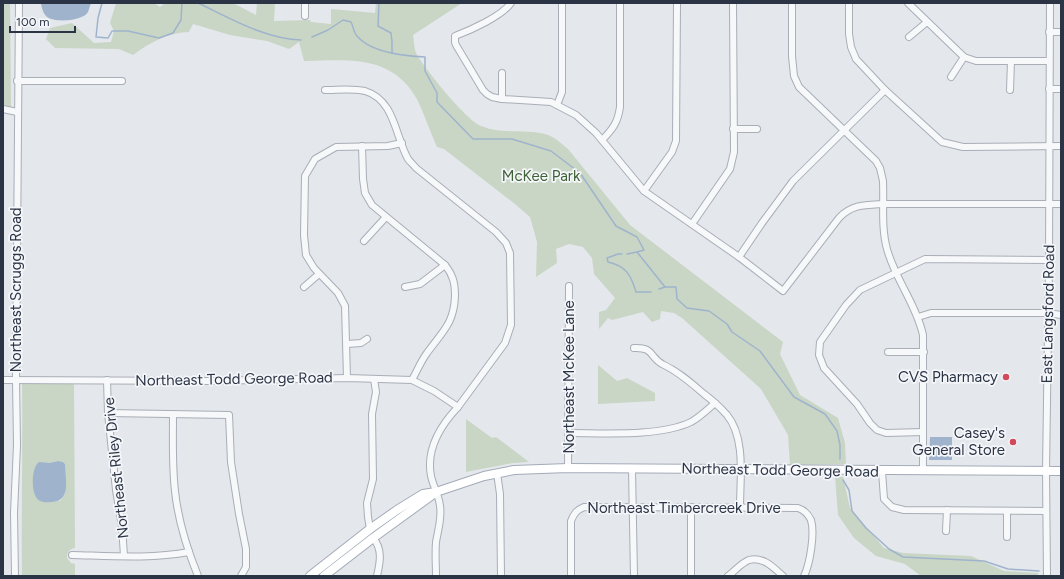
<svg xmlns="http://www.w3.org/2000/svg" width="1064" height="579" font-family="Figtree,sans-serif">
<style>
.green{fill:#c9d6c5;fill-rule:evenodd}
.water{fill:#9fb4cc}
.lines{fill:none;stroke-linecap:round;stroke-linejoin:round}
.stream{stroke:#9fb4cc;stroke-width:1.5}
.minor-casing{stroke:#a9aeb7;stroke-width:8}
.major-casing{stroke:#a3abb8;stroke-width:10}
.minor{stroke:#f7f8fa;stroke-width:6}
.major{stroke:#fff;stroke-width:8}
.poi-dot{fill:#d1495b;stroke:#f4f6f9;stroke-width:1.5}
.labels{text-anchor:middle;stroke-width:3.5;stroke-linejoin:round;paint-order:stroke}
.park-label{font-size:15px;fill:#3f6138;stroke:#f4f6f9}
.street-label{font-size:15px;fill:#2b3445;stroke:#f4f6f9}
.poi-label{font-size:15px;fill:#2b3445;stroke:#f4f6f9;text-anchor:end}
</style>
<rect width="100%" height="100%" fill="#e4e7ec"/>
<g class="green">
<path d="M3,3H10L11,106L9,110L3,109Z"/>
<path d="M116,3H154L160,7L165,3H233L256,15L257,3H275L274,21L310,20L311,22L331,24V9L375,13L376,3H462L413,35C414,40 414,48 416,53C424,68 466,120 481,126C503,135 526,128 548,135C556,138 562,144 568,149L630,225L783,342L780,354L800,395L838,418L845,443L846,464L790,465L788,435L761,389L682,318L674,313L661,311L660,319L652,322L643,312L612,320L608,318L599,329V312L606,310L615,298L594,274L592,258L583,247L569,244L556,249L557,263L536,277L537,242L530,217L515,204L444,149L437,147C430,132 425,116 418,101C393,54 349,60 304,61L299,42L289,49L267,41L230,35L193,24L189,32C169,32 149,43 133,55L119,49L55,48L46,39L50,28L72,23L94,43L111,42L114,31L110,23Z"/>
<path d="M598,365L617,381L627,378L655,393V401L598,404Z"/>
<path d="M26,383H74L75,548C69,549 67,552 67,558L71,563L75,564V576H22C21,512 23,448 22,384ZM58,461L63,462L65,464V494L60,501L44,502L49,463Z"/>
<path d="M466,419L492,438L496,437L529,462L513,463L466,472Z"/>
<path d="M835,476L843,477L850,508L884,548L903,553L971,556L1004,571L1038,573V576H921L905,564L876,556L854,538L838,515Z"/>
</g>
<g class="water">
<path d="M41,3H91C90,6 89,9 88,12C83,21 55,23 47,17C43,13 42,9 41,3Z"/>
<path d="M930,437H952V460H929Z"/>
<path d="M58,461L63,462L65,464C65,478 72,501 52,502C49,502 44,503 40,501C30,496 31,467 39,462L49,463Z"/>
</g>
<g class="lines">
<g class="stream">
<path d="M102,3L98,18L96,37L108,38L112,31H128L159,38L173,33L181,20L182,3"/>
<path d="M198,3C230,18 265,39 301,40"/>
<path d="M379,3L378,26L391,33L392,42V53"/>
<path d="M312,37L328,30L343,20L351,22C353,26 354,33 357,36C371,53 404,56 425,57V71L437,93V102L473,139H512L551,151L580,173L616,226L637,237L644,250L637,252L665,287H676L677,299L687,308L709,311L727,324L732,332L760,351L794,397L825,414L837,431L840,445V459"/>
<path d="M622,254H618L607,258L608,262C626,266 631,275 636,292H651"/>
<path d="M627,254L637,252"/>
<path d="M659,289L665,287"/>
<path d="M843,480L849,490L852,511L866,528L889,549L903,557L984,561L1008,569L1039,571"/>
</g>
<g class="minor-casing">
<g id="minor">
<path d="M511,3C502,16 471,30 455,36V42L456,45L483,90L487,94L492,97L502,99L551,102L576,115L596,133L644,191L739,257L783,291L839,218C852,204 866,205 884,204H1061"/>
<path d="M792,3V56L794,76L799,87L876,161L880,168L883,181C884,203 881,228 887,249C895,279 916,304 923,335V471"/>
<path d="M849,3V34L851,47L856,59L885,90L942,142L963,147L1061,146"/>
<path d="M908,3L964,57L976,61H1049"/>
<path d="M305,16V3"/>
<path d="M1049,32H1061"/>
<path d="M909,37L927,22"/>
<path d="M502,73V99"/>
<path d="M951,77L964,57"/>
<path d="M17,81H122"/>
<path d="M1049,89H1061"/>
<path d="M325,90C337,90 352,88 365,91C395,100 395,136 408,159C410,162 414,165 416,168L496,232L506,243L510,253L511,325L505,343L458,407C440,426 426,450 431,476C433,486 439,495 440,506C442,518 438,530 436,542C435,553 436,565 436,576"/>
<path d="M1010,90L1011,61"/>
<path d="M557,105L562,92V3"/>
<path d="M3,109L17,112"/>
<path d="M733,129H757"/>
<path d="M602,140C613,129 618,122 620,107V3"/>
<path d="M362,146L363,179L365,193L372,205L445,265C453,275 455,283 455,296C454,324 442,332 427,353C421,361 417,371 412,380"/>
<path d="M644,191L672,152L676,141L677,3"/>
<path d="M692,224L730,169L734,152L733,3"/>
<path d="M364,241L386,217"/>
<path d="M739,257L762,223L793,181L885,90"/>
<path d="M304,287L319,274"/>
<path d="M405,287L420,284L445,265"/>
<path d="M918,317L931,313H1048L1061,315"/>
<path d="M347,344L361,343L367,339"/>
<path d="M634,348C655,347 649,358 664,365C679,372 691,383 704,394C712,400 720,407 727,415C746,438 740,479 740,507"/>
<path d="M888,352H924"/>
<path d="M347,378L345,306L338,293L314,268L306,255L304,235L305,176L315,159L336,147L388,146L402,143"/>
<path d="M3,380L212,381L347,378L412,380L434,391L458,407"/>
<path d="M107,380L108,413L116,490L122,526L124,556"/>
<path d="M108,413L229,415L231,462L239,514L246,549V567L241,576"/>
<path d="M173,414C173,440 172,465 175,491C178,520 187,549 198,576"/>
<path d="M923,432L886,433L877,430L870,423L857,404L824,368L819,355L820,342L846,305L860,290L925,259L1049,260"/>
<path d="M569,433C604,433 659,437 691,422C700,417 707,410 715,403"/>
<path d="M568,468L569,286"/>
<path d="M632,469L634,576"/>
<path d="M882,471L884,499L892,507L904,510L1046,511"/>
<path d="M497,473L500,494L501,576"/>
<path d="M691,507V576"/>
<path d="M370,529L368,517L367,503L373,479L372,414L376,392L374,379"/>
<path d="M946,531L947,510"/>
<path d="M1007,537V511"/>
<path d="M373,538C383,549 380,563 377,576"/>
<path d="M72,555C111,556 151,559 189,552"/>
<path d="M15,576L14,513L17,445L16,380L19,3"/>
<path d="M571,576V521C574,513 577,510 584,507L798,508C804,510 808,514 811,520C815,533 810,564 804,576"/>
<path d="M728,576C735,571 741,563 749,560C763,556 774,568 783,576"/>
<path d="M1047,576L1046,471L1049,260L1050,3"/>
</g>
</g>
<g class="major-casing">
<g id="major">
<path d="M310,576L370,529L397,510L423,494L436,492L484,476L514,470L568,468L1061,471"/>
<path d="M324,576L373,538L435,493"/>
</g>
</g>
<use href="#minor" class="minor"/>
<use href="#major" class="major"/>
</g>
<g class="poi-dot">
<circle cx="1006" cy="377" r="4"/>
<circle cx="1013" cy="442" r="4"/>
</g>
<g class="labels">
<g class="park-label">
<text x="541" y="181">McKee Park</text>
</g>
<g class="street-label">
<text transform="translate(16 290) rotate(-90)" y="5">Northeast Scruggs Road</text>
<text transform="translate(1048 314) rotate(-89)" y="5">East Langsford Road</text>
<text transform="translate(569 377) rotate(-90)" y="5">Northeast McKee Lane</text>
<text transform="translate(234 379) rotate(-1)" y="5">Northeast Todd George Road</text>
<text transform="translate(116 468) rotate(-96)" y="5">Northeast Riley Drive</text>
<text transform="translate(780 470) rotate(1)" y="5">Northeast Todd George Road</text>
<text x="684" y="513">Northeast Timbercreek Drive</text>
</g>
<g class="poi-label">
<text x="998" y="382">CVS Pharmacy</text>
<text x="1005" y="438">Casey's<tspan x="1005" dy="17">General Store</tspan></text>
</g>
</g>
<rect width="1064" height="579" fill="none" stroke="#2b3445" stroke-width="8"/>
<path d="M10 26v6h65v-6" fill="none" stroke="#2b3445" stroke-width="2"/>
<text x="16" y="26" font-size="12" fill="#2b3445" stroke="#f4f6f9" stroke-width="3" paint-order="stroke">100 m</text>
</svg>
